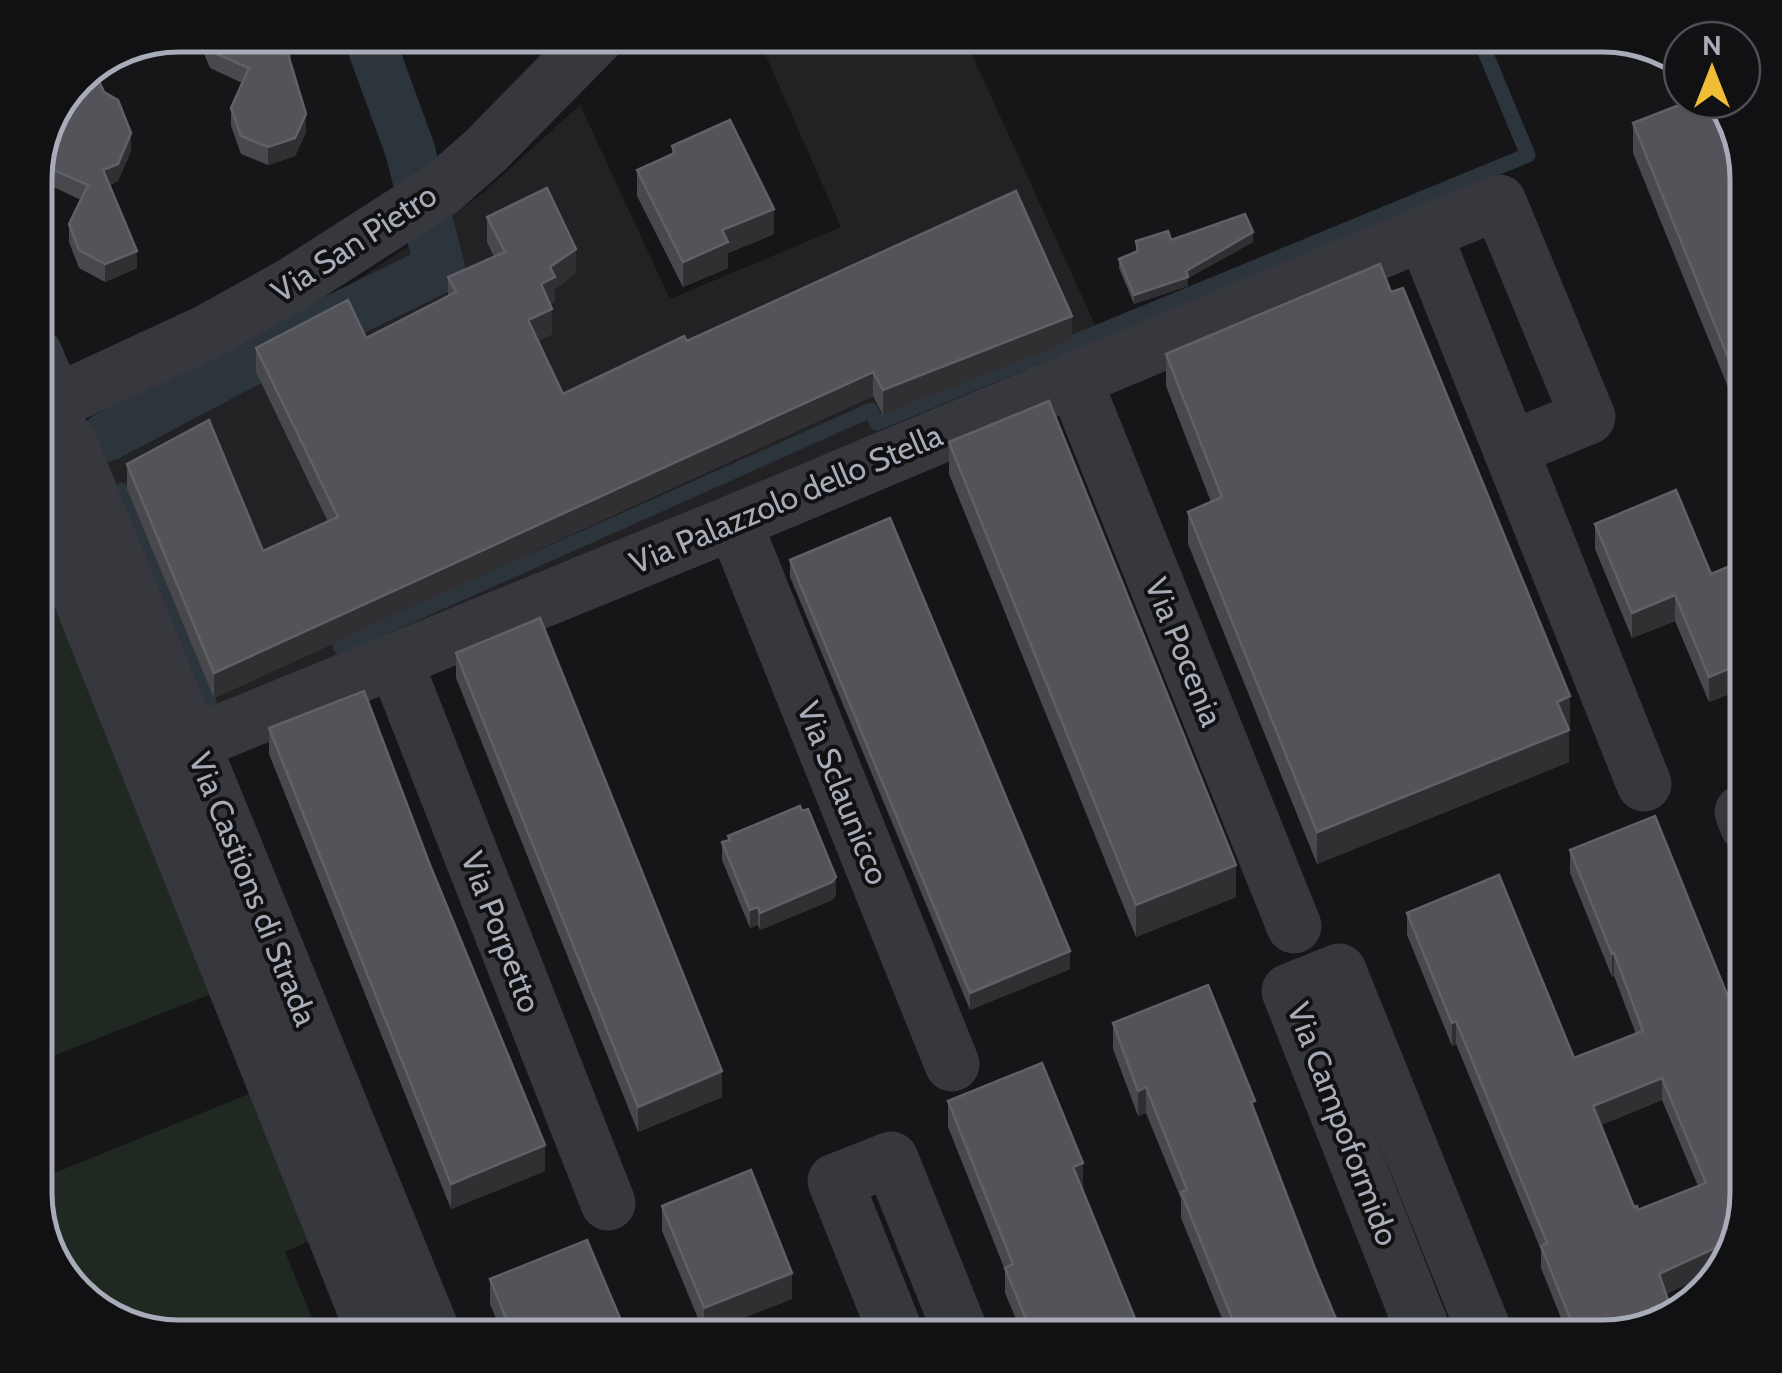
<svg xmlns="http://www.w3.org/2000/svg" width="1782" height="1373" font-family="Cabin,sans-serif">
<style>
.built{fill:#222225}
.green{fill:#202822}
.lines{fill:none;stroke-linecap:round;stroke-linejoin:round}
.stream{stroke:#2c343c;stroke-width:15}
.canal{stroke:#2c343c;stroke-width:50}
.minor{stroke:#37383d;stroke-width:55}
.wall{fill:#48484d;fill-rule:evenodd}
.shaded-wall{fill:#303033}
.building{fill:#535359;stroke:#606168;stroke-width:2.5;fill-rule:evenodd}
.labels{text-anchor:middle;stroke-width:8;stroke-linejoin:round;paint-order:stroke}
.street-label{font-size:32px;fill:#a8acb8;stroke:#111113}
.rim{fill:none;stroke:#a8acb8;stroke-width:5}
</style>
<rect width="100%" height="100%" fill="#161618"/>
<path class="built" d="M757,35H963L1101,338L205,715L92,429L270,337L397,254L484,192L580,105L670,299L841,227Z"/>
<g class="green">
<path d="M35,555L211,994L35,1063Z"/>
<path d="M251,1093L320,1236L285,1252L320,1338H179L91,1308L50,1258L35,1203V1181Z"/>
</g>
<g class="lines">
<g class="stream">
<path d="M122,490L210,705"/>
<path d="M340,647L871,410L877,423L1528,155L1478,35"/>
</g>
<path class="canal" d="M106,437L244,364L440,268L410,150L368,35"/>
<g class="minor">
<path d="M1424,233L1499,202L1588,417L1510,449"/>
<path d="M35,354L43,373"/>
<path d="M1074,379L1294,926"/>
<path d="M71,395L207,332L293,284L443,188L486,150L599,35"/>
<path d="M69,441L435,1338"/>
<path d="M35,484L376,1338"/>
<path d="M734,522L952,1064"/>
<path d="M395,661L608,1203"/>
<path d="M147,762L734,522L1424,233L1644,784"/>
<path d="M1747,810L1742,812L1747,825"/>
<path d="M898,1338L835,1181L891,1159L963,1338"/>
<path d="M1426,1338L1289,991L1339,971L1487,1338"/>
</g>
</g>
<g class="wall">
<path d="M196,35H293L290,45L291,66L306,132L295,156L268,165L241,154L231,126V108L242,83L210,68Z"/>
<path d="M1188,35H1278V36L1235,53Z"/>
<path d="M84,71L131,151L118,181L110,185L137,268L105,282L79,268L69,242V224L81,200L47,184L39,163Z"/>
<path d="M1633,123L1747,179V434L1633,153Z"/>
<path d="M672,146L774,234L728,253V268L683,287L637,196V170L672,154Z"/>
<path d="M487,217L576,273L555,289V302L550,304L552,334L538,341L563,394L687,341H1072L883,415L873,396L214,698L127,489V464L263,551L328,522L256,372V348L366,338L448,296V277L494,257L487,242Z"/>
<path d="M1171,240L1253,242L1188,278V286L1134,304L1119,268V259L1136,251V241Z"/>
<path d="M1166,354L1570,728L1568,729L1569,762L1317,864L1188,544V512L1211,502L1166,386Z"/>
<path d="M949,442L1236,897L1136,937L949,474Z"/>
<path d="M1595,524L1711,574L1747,559V687L1709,702L1675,621L1632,638L1595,549Z"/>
<path d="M790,560L1070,969L970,1010L790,577Z"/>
<path d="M456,653L722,1097L638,1132L456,678Z"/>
<path d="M269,728L430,865L545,1171L451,1209L269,754Z"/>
<path d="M728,836L836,895L832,900L760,930L758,925L750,928L722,860V842L728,840Z"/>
<path d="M1570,850L1747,1194L1722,1267L1666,1294L1603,1338H1569L1541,1268V1250L1456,1044L1452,1046L1407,935V913L1574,1058L1636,1034L1614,976L1612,977L1570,873ZM1662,1100L1698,1186L1638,1210L1634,1207L1601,1125Z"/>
<path d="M1113,1023L1255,1112L1316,1271L1344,1338H1230L1181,1218V1199L1146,1113L1138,1116L1113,1049Z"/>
<path d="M948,1101L1083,1188L1143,1338H1024L1005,1293V1270L948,1127Z"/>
<path d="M662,1206L792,1299L704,1333L662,1231Z"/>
<path d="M490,1279L628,1338H504L490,1304Z"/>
</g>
<g class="shaded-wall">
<path d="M287,35H293V37L288,51L291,48V66L287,69Z"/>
<path d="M1235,35H1278V36L1235,53Z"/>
<path d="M306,114V132L295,156L268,165V147Z"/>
<path d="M131,133V151L118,181L103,188V170Z"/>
<path d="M774,209V234L728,253V268L683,287V262L722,230Z"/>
<path d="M1253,232V242L1188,278V286L1134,304V295L1186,271Z"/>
<path d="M576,249V273L555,289V302L541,309V284L550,267Z"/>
<path d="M137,251V268L105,282V264Z"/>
<path d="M552,309V334L528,345V320Z"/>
<path d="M1072,316V341L883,415V390Z"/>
<path d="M873,372V396L214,698V673Z"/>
<path d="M1675,595V621L1632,638V613Z"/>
<path d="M1747,661V687L1709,702V677Z"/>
<path d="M1570,696V728L1557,734V702Z"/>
<path d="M1569,730V762L1317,864V832Z"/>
<path d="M1236,865V897L1136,937V905Z"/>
<path d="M836,877V895L832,900L760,930V913Z"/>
<path d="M758,907V925L750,928V910Z"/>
<path d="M1070,951V969L970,1010V993Z"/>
<path d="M1614,953V976L1612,977V954Z"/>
<path d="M1456,1021V1044L1452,1046V1023Z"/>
<path d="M722,1071V1097L638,1132V1107Z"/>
<path d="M1662,1078V1100L1593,1128V1106Z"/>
<path d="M1146,1087V1113L1138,1116V1091Z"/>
<path d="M545,1145V1171L451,1209V1184Z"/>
<path d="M1083,1163V1188L1073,1192V1167Z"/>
<path d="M1728,1242V1251L1722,1267L1659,1297V1274Z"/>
<path d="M792,1273V1299L704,1333V1308Z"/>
</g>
<g class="building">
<path d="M203,35H287L291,48L287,51L306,114L295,138L268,147L241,136L231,108L249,68L210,51Z"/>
<path d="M93,68L104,92L118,100L131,133L118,164L103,170L137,251L105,264L79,250L69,224L88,185L47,167L42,155L84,71Z"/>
<path d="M1692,100H1719L1742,158L1747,179V404L1633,123Z"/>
<path d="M730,120L774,209L722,230L728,242L683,262L637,170L675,153L672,146Z"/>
<path d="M547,188L576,249L550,267L555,277L541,284L552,309L528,320L563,394L684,336L687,341L1016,191L1072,316L883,390L873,372L214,673L127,464L209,420L263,551L338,517L256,348L348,300L366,338L456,292L448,277L505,252L487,217Z"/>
<path d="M1245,214L1253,232L1186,271L1188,277L1134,295L1119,259L1138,251L1136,241L1168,231L1171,240Z"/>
<path d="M1380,264L1391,292L1403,288L1570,696L1557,702L1569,730L1317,832L1188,512L1222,497L1166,354Z"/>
<path d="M1049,401L1236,865L1136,905L949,442Z"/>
<path d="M1676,490L1711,574L1747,559V661L1709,677L1675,595L1632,613L1595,524Z"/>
<path d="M890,518L1070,951L970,993L790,560Z"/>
<path d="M540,618L722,1071L638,1107L456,653Z"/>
<path d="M364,691L430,865L545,1145L451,1184L269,728Z"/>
<path d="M800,806L802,811L808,809L836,877L832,882L760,913L758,907L750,910L722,842L730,840L728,836Z"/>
<path d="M1655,816L1747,1044V1194L1729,1246L1728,1242L1659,1274L1674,1317L1666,1323L1603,1338H1578L1541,1246L1547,1243L1456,1021L1452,1023L1407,913L1499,875L1574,1058L1643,1031L1614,953L1612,954L1570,850ZM1662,1078L1706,1183L1638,1210L1637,1206L1634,1207L1593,1106Z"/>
<path d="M1208,985L1255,1101L1251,1102L1316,1271L1344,1338H1240L1181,1192L1187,1190L1146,1087L1138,1091L1113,1023Z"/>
<path d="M1042,1063L1083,1163L1073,1167L1143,1338H1034L1005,1268L1013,1264L948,1101Z"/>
<path d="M751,1170L792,1273L704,1308L662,1206Z"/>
<path d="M587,1240L628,1337L514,1338L490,1279Z"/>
</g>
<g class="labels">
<g class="street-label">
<text transform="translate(354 243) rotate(-33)" y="11">Via San Pietro</text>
<text transform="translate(786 499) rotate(-23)" y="11">Via Palazzolo dello Stella</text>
<text transform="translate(1184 652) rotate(68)" y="11">Via Pocenia</text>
<text transform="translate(843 793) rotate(68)" y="11">Via Sclaunicco</text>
<text transform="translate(253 889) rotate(68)" y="11">Via Castions di Strada</text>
<text transform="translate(501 932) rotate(69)" y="11">Via Porpetto</text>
<text transform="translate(1343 1124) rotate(69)" y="11">Via Campoformido</text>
</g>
</g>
<path d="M0 0H1782V1373H0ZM179 52H1603A127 127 0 0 1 1730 179V1193A127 127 0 0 1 1603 1320H179A127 127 0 0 1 52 1193V179A127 127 0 0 1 179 52Z" fill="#111113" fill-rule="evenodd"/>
<path class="rim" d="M179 52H1603A127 127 0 0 1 1730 179V1193A127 127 0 0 1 1603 1320H179A127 127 0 0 1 52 1193V179A127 127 0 0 1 179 52Z"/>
<g transform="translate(1712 70)"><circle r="48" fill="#111113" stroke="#4d4f55" stroke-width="2.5"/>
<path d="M0-8L18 38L0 25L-18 38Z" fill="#f1bd36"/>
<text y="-15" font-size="28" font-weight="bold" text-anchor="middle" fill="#a8acb8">N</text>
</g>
</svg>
